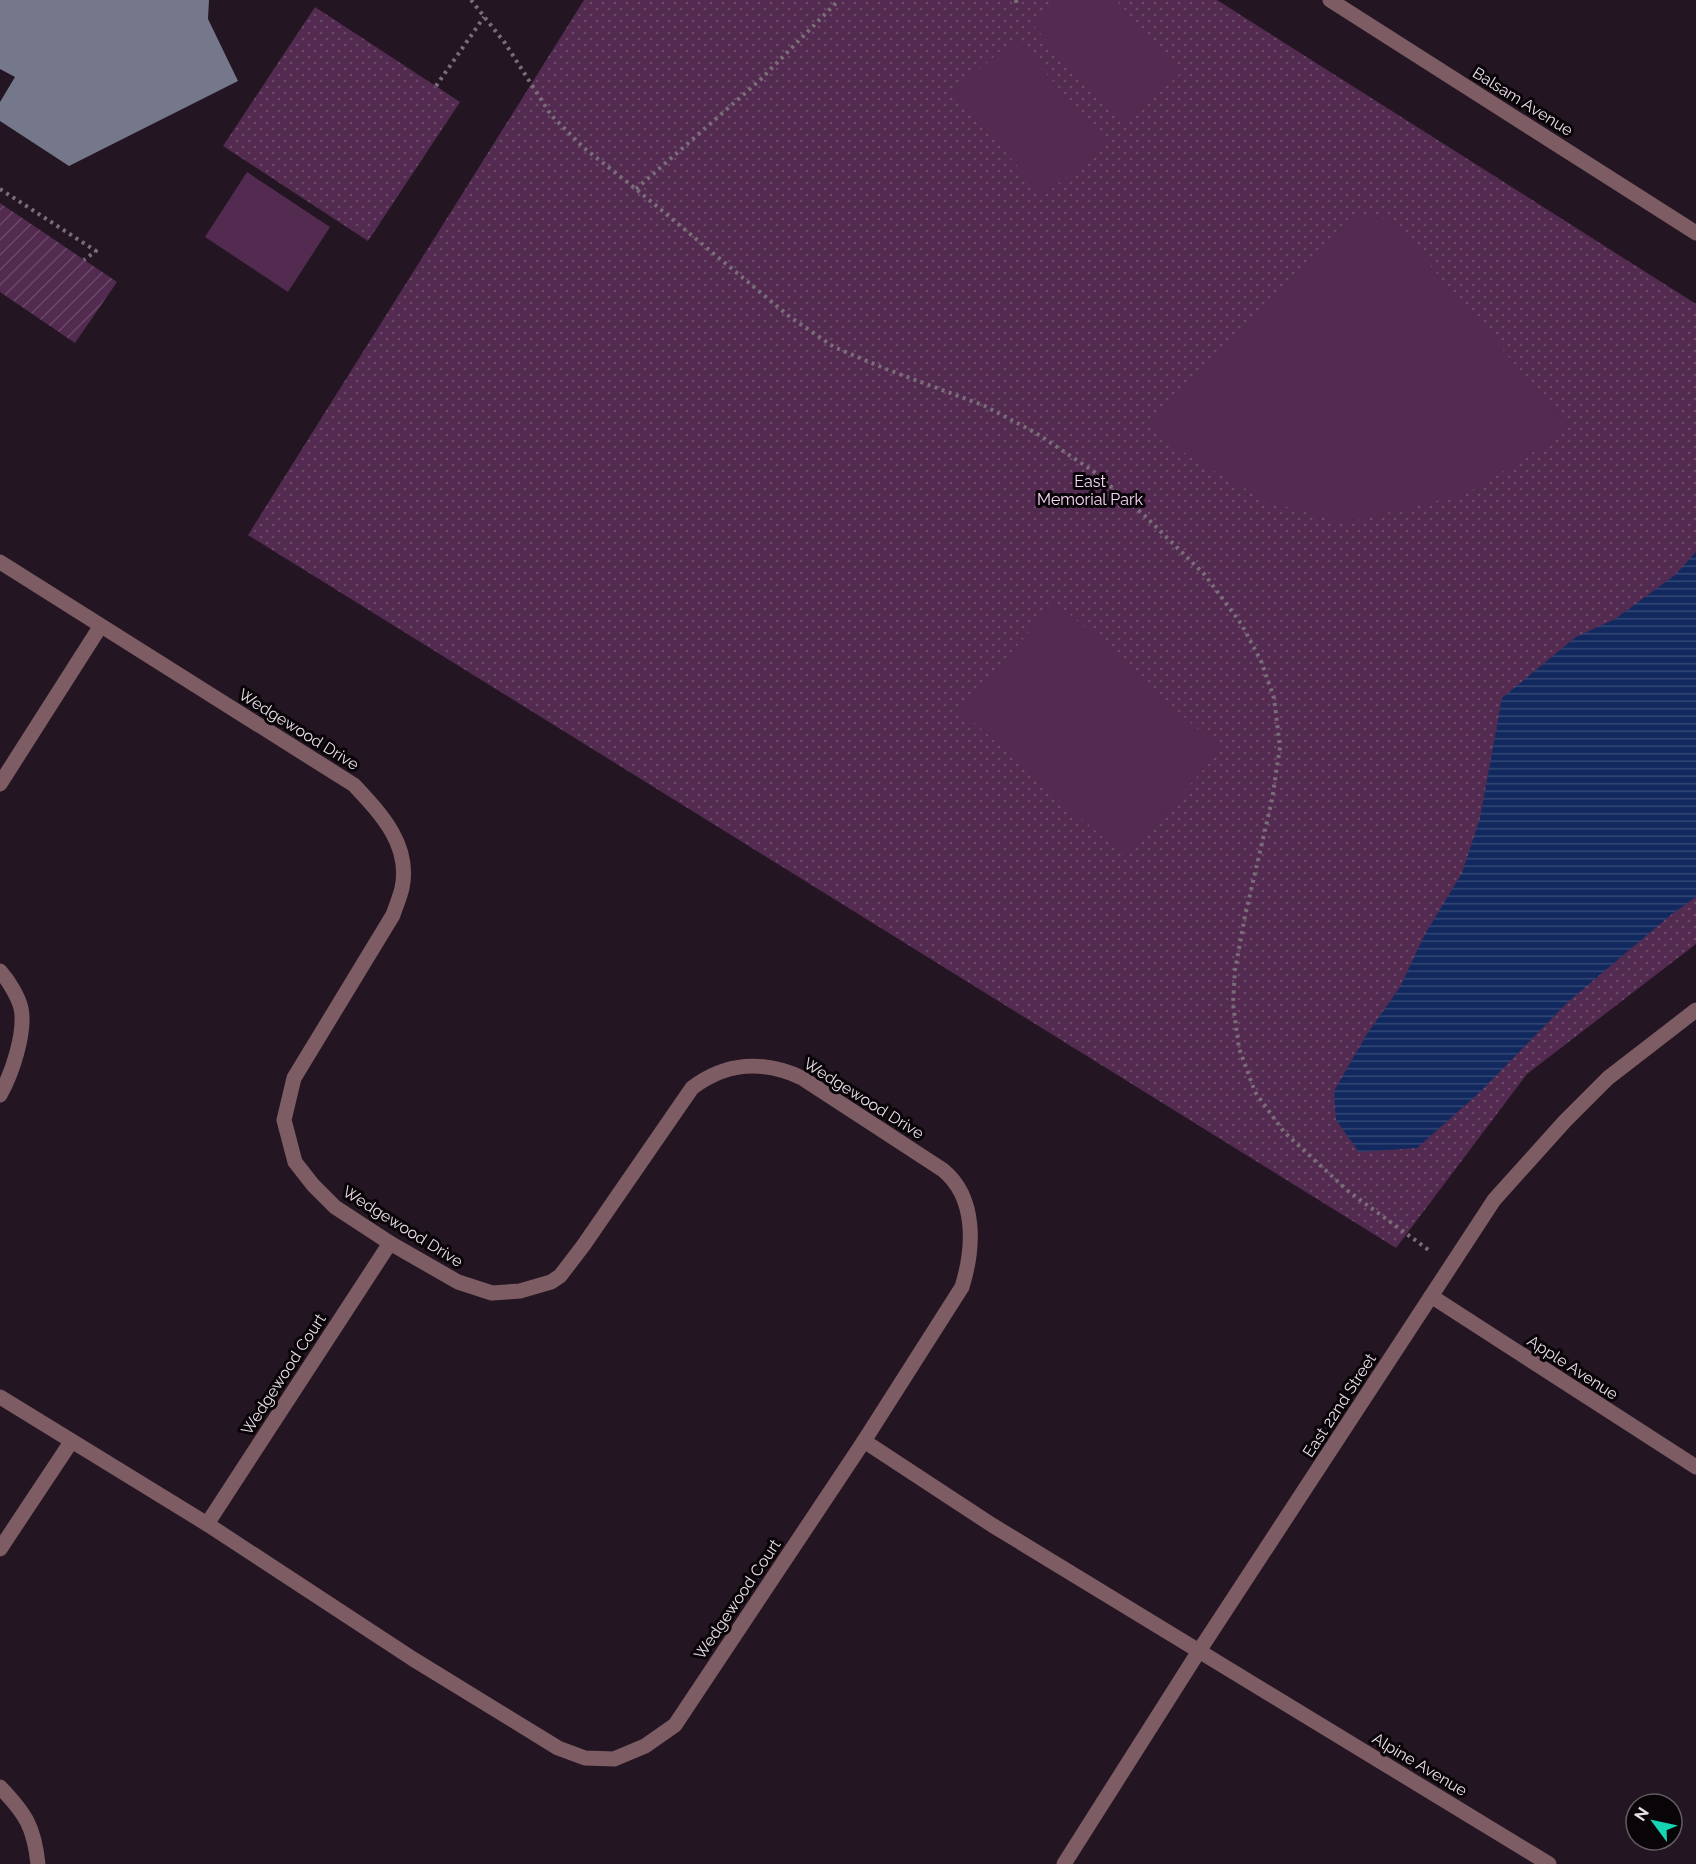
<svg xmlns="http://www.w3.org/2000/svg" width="1696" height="1864" font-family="Raleway,sans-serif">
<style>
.grass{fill:url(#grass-dots)}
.garden{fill:url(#garden-furrows)}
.pitch{fill:#532a50}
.water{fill:url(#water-rules)}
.building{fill:#75778b}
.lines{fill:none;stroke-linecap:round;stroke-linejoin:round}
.path{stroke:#796e78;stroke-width:4;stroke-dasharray:3 4.5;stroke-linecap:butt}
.minor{stroke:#7e5c63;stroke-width:15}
.labels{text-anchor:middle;stroke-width:6;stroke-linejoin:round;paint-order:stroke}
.street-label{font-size:16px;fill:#e9dfe8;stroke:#090408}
.park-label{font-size:16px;fill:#f9d8f5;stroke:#090408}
</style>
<defs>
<pattern id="grass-dots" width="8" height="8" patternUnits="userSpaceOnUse" patternTransform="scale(1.5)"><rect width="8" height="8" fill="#532a50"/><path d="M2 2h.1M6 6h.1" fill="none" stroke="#6c4869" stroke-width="1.8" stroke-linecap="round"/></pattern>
<pattern id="garden-furrows" width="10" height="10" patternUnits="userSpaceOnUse" patternTransform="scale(1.5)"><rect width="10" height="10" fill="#532a50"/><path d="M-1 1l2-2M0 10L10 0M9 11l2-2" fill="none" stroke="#6c4869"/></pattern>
<pattern id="water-rules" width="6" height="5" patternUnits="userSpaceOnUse" patternTransform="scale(1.5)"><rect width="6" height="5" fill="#11295e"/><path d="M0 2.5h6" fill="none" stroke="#344875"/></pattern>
</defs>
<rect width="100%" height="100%" fill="#231622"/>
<g class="grass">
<path d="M584,0H1217L1696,304V944L1527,1074L1396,1248L248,535Z"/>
<path d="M315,7L460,102L368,241L223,146Z"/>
</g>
<path class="garden" d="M0,203L117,282L75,343L0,292Z"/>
<g class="pitch">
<path d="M1058,0H1116L1182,72L1125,124L1032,24Z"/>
<path d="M1015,38L1106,142L1044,196L953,93Z"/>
<path d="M247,172L330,227L288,292L205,237Z"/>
<path d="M1351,216L1390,219L1569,427L1522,460L1465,494L1345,523L1269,502L1193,459L1150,427Z"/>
<path d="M1056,602L1221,750L1125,857L960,710Z"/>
</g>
<path class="water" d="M1696,552V897L1672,914L1569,1001L1479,1093L1417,1148L1359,1152L1336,1120L1334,1091L1367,1034L1400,987L1425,934L1462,873L1480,818L1502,698L1576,637L1615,619L1675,575Z"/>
<path class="building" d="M0,0H209L208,19L238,81L69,166L0,121V102L15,77L0,69Z"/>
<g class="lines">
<g class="path">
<path d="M471,0L505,43L551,115L584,148L636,189L790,317L834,347L886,369L985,406L1036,433L1093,471L1145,516L1205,575L1242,625L1261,661L1274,698L1280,747L1272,800L1245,916L1235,970L1233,1004L1239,1048L1255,1092L1284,1132L1348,1191L1430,1251"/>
<path d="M1016,0L1017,7"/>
<path d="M436,86L484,17"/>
<path d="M0,189L96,251L84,260"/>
<path d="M636,189L759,81L839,0"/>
</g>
<g class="minor">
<path d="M1330,0L1696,233"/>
<path d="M0,562L354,785C381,814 411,845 402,888C400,897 396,906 393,915L294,1078L284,1120L295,1162L313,1185L335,1207L390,1243L458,1282L492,1293L520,1291L551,1282L560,1276L583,1246L692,1088C726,1062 764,1060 802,1078L943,1170C977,1198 974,1248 962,1287L864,1441L675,1725L645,1746L614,1759L585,1758L558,1748L413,1659L207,1524L0,1397"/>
<path d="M0,784L100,627"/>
<path d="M0,971C8,980 18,996 21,1008C26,1032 12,1074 0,1095"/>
<path d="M1431,1296L1696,1467"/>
<path d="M864,1441L992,1525L1549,1864"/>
<path d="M207,1524L390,1243"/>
<path d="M0,1549L71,1442"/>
<path d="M0,1787C26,1814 34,1827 38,1864"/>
<path d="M1064,1864L1199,1651L1494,1200L1565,1121L1608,1078L1696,1010"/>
</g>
</g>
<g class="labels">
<g class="street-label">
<text transform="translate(1523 101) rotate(32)" y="6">Balsam Avenue</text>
<text transform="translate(299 729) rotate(32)" y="6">Wedgewood Drive</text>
<text transform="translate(864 1098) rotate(32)" y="6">Wedgewood Drive</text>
<text transform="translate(403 1226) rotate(32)" y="6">Wedgewood Drive</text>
<text transform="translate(1573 1367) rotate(33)" y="6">Apple Avenue</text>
<text transform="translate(283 1374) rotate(-57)" y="6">Wedgewood Court</text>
<text transform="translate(1339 1405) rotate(-57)" y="6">East 22nd Street</text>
<text transform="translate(737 1599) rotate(-56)" y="6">Wedgewood Court</text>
<text transform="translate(1420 1764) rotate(31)" y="6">Alpine Avenue</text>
</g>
<g class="park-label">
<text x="1090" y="487">East<tspan x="1090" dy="18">Memorial Park</tspan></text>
</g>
</g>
<g transform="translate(1654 1822) rotate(303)"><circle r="28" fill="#090408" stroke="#635c62" stroke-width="1.5"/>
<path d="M0-4.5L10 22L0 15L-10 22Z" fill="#16d5b3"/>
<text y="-9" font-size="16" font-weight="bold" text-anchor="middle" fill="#e9dfe8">N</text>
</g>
</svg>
